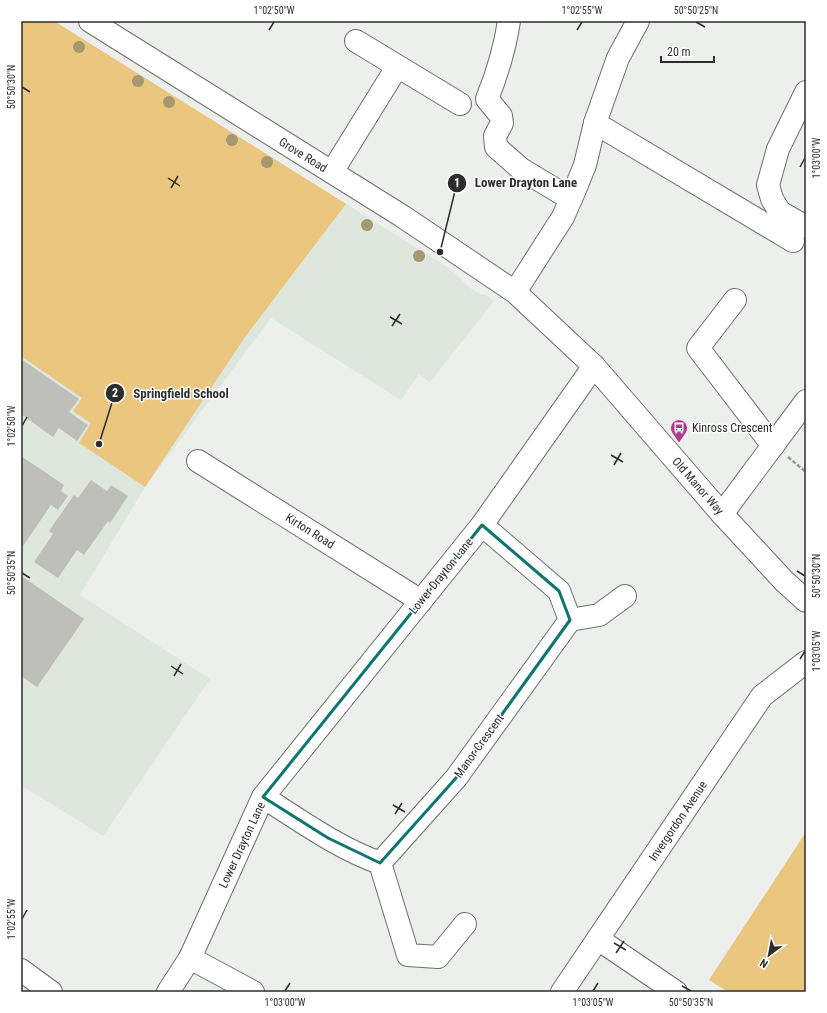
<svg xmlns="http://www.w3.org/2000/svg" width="827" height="1013" font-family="'Roboto Condensed',sans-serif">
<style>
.built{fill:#dde7de}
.green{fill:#eac67e}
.building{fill:#bebfbb}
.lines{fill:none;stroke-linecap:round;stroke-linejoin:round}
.minor-casing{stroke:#6c6f6c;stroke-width:24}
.path{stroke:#959795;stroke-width:2.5;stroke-dasharray:4 2;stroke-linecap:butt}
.minor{stroke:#fff;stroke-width:22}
.tree{fill:#a6986f}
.marked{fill:none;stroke:#0f766e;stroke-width:3;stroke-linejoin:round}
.ticks{fill:none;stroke:#2c2d2c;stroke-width:1.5}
.labels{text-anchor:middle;stroke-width:3;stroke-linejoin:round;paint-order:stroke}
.street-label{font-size:12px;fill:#2c2d2c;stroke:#fff}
.poi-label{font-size:12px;fill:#2c2d2c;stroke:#fff;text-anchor:start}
.leader{fill:none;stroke:#2c2d2c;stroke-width:1.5}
.callout-dot{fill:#2c2d2c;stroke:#fff;stroke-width:1.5}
.mark-label{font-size:12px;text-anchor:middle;font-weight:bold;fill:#fff}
.callout-label{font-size:13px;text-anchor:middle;font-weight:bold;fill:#2c2d2c;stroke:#fff;stroke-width:3;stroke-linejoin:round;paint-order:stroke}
.neatline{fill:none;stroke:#2c2d2c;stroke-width:1.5}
.ticks-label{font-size:10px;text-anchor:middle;fill:#2c2d2c}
</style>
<rect width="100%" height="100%" fill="#ecefec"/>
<path class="built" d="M21,21H54L452,270L470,288L478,293L488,296L494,301L430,382L419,374L401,400L271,318L145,487L80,595L210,679L103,836L21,785Z"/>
<g class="green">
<path d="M21,21H54L346,204L245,337L145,487L79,443L91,423L73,411L82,398L21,356Z"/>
<path d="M806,832V992H728L709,980Z"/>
</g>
<g class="building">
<path d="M21,359L79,399L69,412L88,425L77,441L59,428L53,437L21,414Z"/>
<path d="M21,456L64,485L61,491L68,496L58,510L51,505L21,549Z"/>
<path d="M91,480L107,491L111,485L128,496L110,523L108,521L84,555L77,550L58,578L34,562L53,534L49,531L74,495L78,498Z"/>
<path d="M23,577L84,619L37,687L21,676V580Z"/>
</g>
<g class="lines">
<g class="minor-casing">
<g id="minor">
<path d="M90,21L402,216L515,292L594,366L722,514L784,581L806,601"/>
<path d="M509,21C505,48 497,74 487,99L501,116L502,123L495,136L496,147L521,169L571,199"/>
<path d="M356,41L460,104"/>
<path d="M806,92L778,149L768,185L772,199L780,212L806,227"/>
<path d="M595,123L793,241"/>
<path d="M332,172L397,67"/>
<path d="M515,292L563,217L574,192L585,165L595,123L618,58L638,21"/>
<path d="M735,300L698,348L773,446"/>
<path d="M198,461L421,601"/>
<path d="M722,514L806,401"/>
<path d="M570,620L599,615L625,596"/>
<path d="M263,797C301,821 338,848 380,863L456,778L570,620L559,591L482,525"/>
<path d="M380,863L408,955L438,957L465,924"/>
<path d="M598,939L676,992"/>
<path d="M190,958L253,992"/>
<path d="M21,970L51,992"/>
<path d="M168,992L190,958L263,797L482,525L594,366"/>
<path d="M562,992L762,696L806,662"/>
</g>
</g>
<path class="path" d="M788,457L806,472"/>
<use href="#minor" class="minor"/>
</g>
<g class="tree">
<circle cx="79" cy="47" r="6"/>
<circle cx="138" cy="81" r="6"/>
<circle cx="169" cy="102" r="6"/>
<circle cx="232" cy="140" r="6"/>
<circle cx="267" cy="162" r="6"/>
<circle cx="367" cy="225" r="6"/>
<circle cx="419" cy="256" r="6"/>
</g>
<path class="marked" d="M482,525L559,591L570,620L456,778L380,863L328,838L263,797Z"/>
<path class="ticks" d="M696,22L705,27M269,30L274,22M577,30L582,22M22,87L30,92M800,167L805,158M168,178L180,186M171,188L178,176M390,317L402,324M392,326L400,314M22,426L27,417M611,455L623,462M614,465L621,453M797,571L805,576M22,573L30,578M800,659L805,651M171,666L183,674M174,676L181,664M393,805L405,812M395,814L402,803M22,919L27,910M614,943L626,950M616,953L624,941M682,986L691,991M285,991L290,983M593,991L598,983"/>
<defs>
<g id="bus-pin" transform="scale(0.9)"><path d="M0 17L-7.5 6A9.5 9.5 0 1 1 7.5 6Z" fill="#b2388b" stroke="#fff"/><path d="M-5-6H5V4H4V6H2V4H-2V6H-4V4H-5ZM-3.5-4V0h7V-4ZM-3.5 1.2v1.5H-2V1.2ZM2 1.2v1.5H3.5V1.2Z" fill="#fff"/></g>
</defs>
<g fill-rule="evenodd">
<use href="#bus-pin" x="679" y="428"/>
</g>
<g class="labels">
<g class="street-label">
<text transform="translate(303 155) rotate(32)" y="4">Grove Road</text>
<text transform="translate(698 486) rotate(49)" y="4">Old Manor Way</text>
<text transform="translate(310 531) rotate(32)" y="4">Kirton Road</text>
<text transform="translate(441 576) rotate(-51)" y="4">Lower Drayton Lane</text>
<text transform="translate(479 746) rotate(-54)" y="4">Manor Crescent</text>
<text transform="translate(678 821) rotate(-56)" y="4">Invergordon Avenue</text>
<text transform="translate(242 845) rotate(-65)" y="4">Lower Drayton Lane</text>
</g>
<g class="poi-label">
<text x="692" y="432">Kinross Crescent</text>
</g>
</g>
<path class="leader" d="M440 252L457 183M99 444L115 393"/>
<g class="callout-dot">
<circle cx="440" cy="252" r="4"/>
<circle cx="99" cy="444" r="4"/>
<circle cx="457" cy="183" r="10"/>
<circle cx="115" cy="393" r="10"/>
</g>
<g class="mark-label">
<text x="457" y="187">1</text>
<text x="115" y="397">2</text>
</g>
<g class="callout-label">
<text x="526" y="187">Lower Drayton Lane</text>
<text x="181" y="398">Springfield School</text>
</g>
<rect width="827" height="1013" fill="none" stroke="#ffffff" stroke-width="44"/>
<g transform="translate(769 955) rotate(212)" stroke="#ffffff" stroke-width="3" paint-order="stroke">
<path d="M0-3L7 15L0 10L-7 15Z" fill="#2c2d2c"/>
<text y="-6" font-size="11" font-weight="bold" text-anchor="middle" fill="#2c2d2c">N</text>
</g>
<path d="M661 56v6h53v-6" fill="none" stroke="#2c2d2c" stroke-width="2"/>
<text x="667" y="56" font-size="12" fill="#2c2d2c" stroke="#ffffff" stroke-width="3" paint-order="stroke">20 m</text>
<rect x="22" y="22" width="783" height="969" class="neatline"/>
<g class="ticks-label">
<text x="274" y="14">1°02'50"W</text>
<text x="582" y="14">1°02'55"W</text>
<text x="696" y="14">50°50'25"N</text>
<text transform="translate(11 87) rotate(-90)" y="4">50°50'30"N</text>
<text transform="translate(816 158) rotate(-90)" y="4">1°03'00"W</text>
<text transform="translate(11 426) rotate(-90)" y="4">1°02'50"W</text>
<text transform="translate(11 573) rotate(-90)" y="4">50°50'35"N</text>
<text transform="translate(816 576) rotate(-90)" y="4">50°50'30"N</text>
<text transform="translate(816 651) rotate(-90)" y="4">1°03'05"W</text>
<text transform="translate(11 919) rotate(-90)" y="4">1°02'55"W</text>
<text x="285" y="1006">1°03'00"W</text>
<text x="593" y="1006">1°03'05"W</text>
<text x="691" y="1006">50°50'35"N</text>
</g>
</svg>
